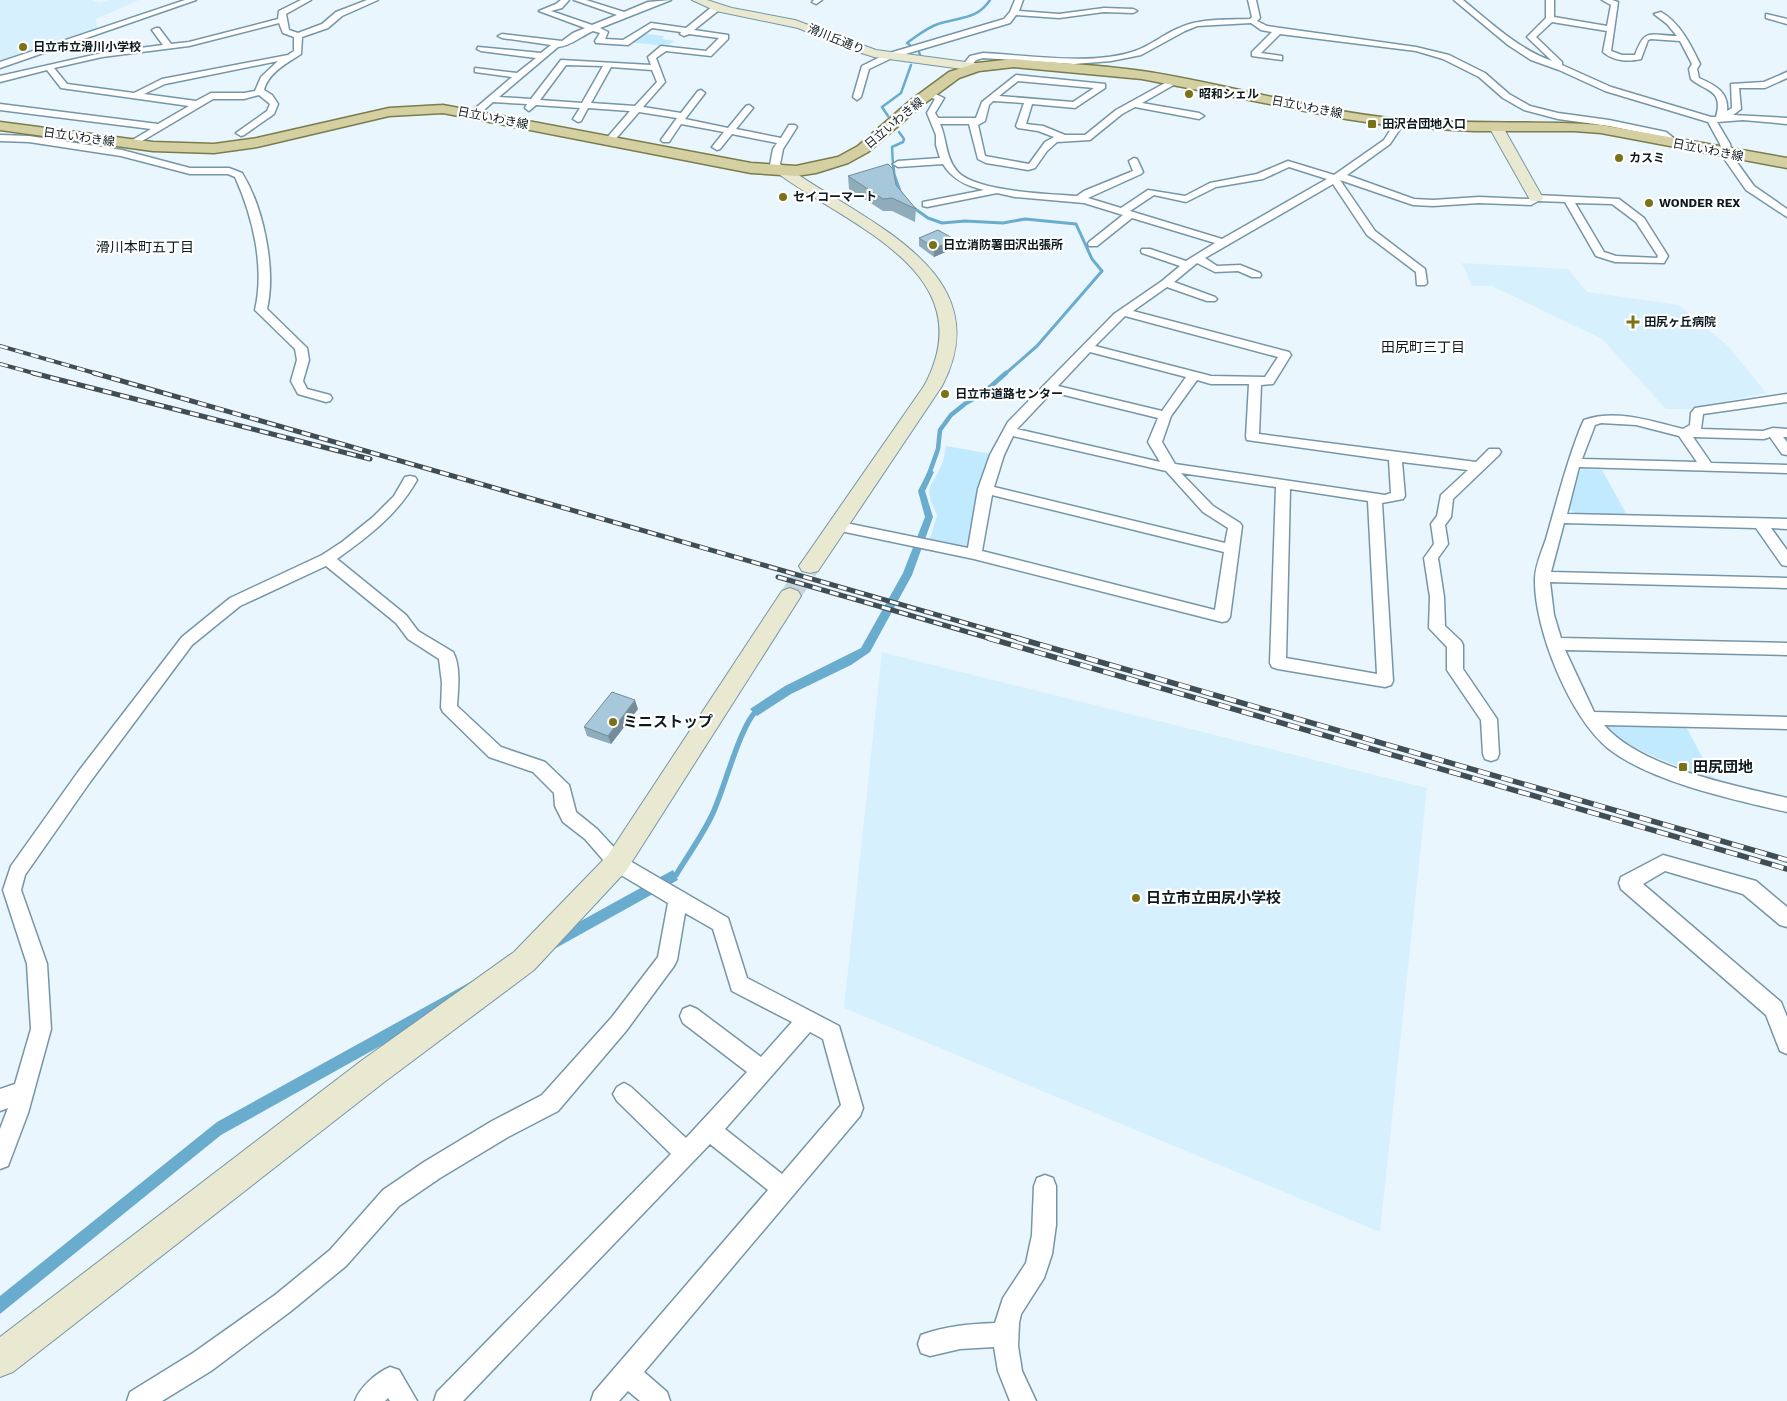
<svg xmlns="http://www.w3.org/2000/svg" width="1787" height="1401" font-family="'Work Sans','Noto Sans JP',sans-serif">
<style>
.built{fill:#d7f0fe}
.green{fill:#c2eafe}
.water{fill:#69accd}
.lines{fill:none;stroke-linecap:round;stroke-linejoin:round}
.stream-far3{stroke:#69accd;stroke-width:2.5}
.stream-far2{stroke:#69accd;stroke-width:3}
.stream-far1{stroke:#69accd;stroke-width:4.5}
.stream{stroke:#69accd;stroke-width:5.5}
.secondary-tunnel{stroke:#c8d5dd;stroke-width:20;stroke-dasharray:20 10;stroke-linecap:butt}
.street-casing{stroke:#7696a7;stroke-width:3}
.secondary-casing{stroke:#7696a7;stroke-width:2}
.primary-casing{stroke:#7b7c4c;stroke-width:3}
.street{fill:#fff;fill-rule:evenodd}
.secondary{fill:#e9e8d0;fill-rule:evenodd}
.primary{fill:#d4d0a2;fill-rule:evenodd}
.rail-far2-casing{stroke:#404d54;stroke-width:4}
.rail-far1-casing{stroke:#404d54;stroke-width:5}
.rail-casing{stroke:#404d54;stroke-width:5.5}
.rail-far2{stroke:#fff;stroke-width:2.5;stroke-dasharray:8;stroke-linecap:butt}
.rail-far1{stroke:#fff;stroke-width:3;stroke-dasharray:9;stroke-linecap:butt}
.rail{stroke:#fff;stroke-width:4;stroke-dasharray:12;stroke-linecap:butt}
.wall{fill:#8facbb}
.shaded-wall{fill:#748c99}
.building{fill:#a6c8da;stroke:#748c99}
.poi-dot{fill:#7a7214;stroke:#fff;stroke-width:2}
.labels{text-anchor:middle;stroke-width:4.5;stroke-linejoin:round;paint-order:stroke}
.far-street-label{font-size:12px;fill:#0c191f;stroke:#fff}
.far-poi-label{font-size:12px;font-weight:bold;fill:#0c191f;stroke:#fff;text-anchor:start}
.far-neighbourhood-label{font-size:14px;fill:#0c191f;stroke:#fff}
.poi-label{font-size:15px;font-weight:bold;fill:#0c191f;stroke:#fff;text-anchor:start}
</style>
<rect width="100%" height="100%" fill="#e9f6fe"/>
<g class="built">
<path d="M0,0H92L99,3L110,0H139L96,19L97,28L93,30L0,63Z"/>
<path d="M1462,263L1568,269L1587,292L1679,305L1729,347L1766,393L1689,409H1666L1602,339L1492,286H1472Z"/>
<path d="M882,652L1427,788L1380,1232L844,1008Z"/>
</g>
<g class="green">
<path d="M640,33L664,36L662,39L675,41L666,46L627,42Z"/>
<path d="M946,446L997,455L974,554L928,545L937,515C923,485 930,491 941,466C944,460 945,452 946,446Z"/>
<path d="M1584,469L1602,470L1627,515L1574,513L1568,507L1578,471Z"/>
<path d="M1611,724L1685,725L1714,779C1676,766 1639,753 1606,730Z"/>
</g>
<g class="water">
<path d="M929,469L934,472L925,491L933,517L912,575L870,652L851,665L791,694L757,716L750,709L785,686L861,648L903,573L925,517L918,491Z"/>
<path d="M673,870L678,880L221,1135L0,1314V1296L217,1122Z"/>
</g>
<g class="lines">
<g class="stream-far3">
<path d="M910,45L907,43C917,36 926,28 938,24C958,17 977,20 990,0"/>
<path d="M919,52L920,55"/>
<path d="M888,116L882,107L901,93L911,65"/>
<path d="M893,165L892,147L903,142L904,139L899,132"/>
</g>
<g class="stream-far2">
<path d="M893,164L894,174L902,197"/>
<path d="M911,206L928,218L942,223L965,221L1003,223L1025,219L1076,224L1092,259L1102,271L1037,346L1005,374"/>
</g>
<path class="stream-far1" d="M928,477L938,449L940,430L951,415L966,403L982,394L1006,373"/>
<path class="stream" d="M676,875C688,855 702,836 712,815C724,791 740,724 758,709"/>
<path class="secondary-tunnel" d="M790,596L810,566"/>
<g class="street-casing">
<g id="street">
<path d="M185,0H196L0,68V62Z"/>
<path d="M301,0H311L286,14L289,30L298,33L322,24L336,12L367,0H378L342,16L328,28L302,37L301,54C287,63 268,73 264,90L272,95L278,104L274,114L244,135L241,136L236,133L267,111L270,104L259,95L244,99H213L132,147L127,144L129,142L151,129L0,110V104L158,124L189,106L61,88L47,70L0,82V76L102,53L163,45L152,30L156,28H159L171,44L189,42L278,19L279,11ZM279,23L283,33L294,37V51L288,55L162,79L134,93L67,84L54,68L102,57L189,46ZM278,61L261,77L255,91L244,93H211L196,101L144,94L165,84Z"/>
<path d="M561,0H569L562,8L551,11L592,25L617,15L574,0H586L624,12L648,2L671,0L600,28L608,32L605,39L623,40L651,23L686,28L713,6H719V10L694,30L728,35V39L711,56L666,51L656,58L665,82L643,107L681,113L698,91L701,90L705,93L685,119L728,128L746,106L749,105L753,108L736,129L781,138L789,125H795L797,127L783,149L780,164L788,170V174H782L770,165L773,149L777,143L732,134L720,149L717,150L712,147L724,132L681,124L669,142H663L661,140L677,118L639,112L613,142L610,143L605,140L630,111L588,108L581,121L578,122L573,119L580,108L536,105L529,111L525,108L527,104L493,102L477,116H471V112L512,77L475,72V68L517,73L536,58L481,51L477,49L478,47L541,53L551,45L502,38L498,36L502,34L562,41L573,33L585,28L539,11L556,4ZM652,28L681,32L680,34L684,36L689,34L719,38L706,51L661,46L648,57L651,65L561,60L531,99L499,97L558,47C571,46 581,36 593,31L600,33L595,41L596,43L628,45ZM566,65L603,66L582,103L540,100ZM611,67L652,70L657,82L635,106L591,103Z"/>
<path d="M814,0H822L816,4L812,2Z"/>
<path d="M1015,0H1023L1019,11L1059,14L1104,8L1133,9L1137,11L1133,13L1104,12L1059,18L1016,15L1010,23L892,58L869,69L861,97L857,100L853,97L862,66L886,54L1004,19L1010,12Z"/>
<path d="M1248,0H1256L1260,18L1257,21L1267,26L1416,47L1449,55L1485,73L1509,94L1530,106L1558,113L1609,120L1666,132L1680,143L1675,146L1663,137L1609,126L1558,119L1524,110L1503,98L1479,77L1443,59L1416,51L1280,34L1261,53L1282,56V60L1252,56V52L1272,32L1261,30L1251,23L1197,26L1185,31L1141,55L1111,61L1074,64L983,58L976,60L970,67L963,65L970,56L983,53C1027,55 1093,66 1135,51C1150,46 1164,34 1179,28C1200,18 1227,20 1250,19L1252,17Z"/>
<path d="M1454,0H1463C1490,22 1518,49 1552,61L1527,37L1546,18V0H1554V17L1607,26L1611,5L1602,0H1612L1618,2L1611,51L1622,55H1635C1645,28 1649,35 1677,36L1667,24L1654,14L1661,12C1680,23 1691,45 1700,64L1697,69L1699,78C1715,85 1729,92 1727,111L1732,108L1731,84L1764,82L1787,72V78L1765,88H1739L1741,109L1733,115L1787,118V124L1743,120L1717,122L1730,144L1733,157L1754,186L1787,209V217L1746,190L1723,157L1720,144L1708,122L1605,91L1559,70L1531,60L1508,45ZM1552,22L1607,31L1603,52C1613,61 1628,62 1641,59L1648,40L1651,39L1680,41L1692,64L1689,69L1691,79C1706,92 1724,89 1716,117H1711L1611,87L1562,65V62L1536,37Z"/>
<path d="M1766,14L1787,19V24L1766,18Z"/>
<path d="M1016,75L1105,84V88L1075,108L1032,104L1026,124L1043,126L1065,135H1085L1116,110L1174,78L1177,79V83L1142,103L1199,113L1204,116L1199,119L1135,107L1122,114L1090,140L1057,142L1047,151L1035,168L1028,170L986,163L978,159L969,124H940C947,139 945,157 957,171C975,192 1050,194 1077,196L1084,191L1133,171L1129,161L1134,158L1137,159L1143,172L1141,174L1088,198L1121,208L1148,190L1185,196L1210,183L1257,174L1288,161L1334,175L1384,140L1396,121L1399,120L1404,123L1390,144L1347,175L1414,199L1433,200L1479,197L1529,199L1536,195L1619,199L1644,218L1668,256L1664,263L1615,262L1596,256L1565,202L1538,201L1531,205L1479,203L1433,206L1413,205L1340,180L1375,231L1425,269L1427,283L1425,285H1417L1416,272L1367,235L1333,184L1205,258L1217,266L1240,265L1260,273L1261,275L1260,277H1252L1238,271L1215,272L1197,263L1174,282L1215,297L1217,299L1215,301H1207L1167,287L1133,311L1289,352L1291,355L1273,384L1261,385L1259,434L1476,462L1489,449H1499L1501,452L1499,455L1453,499L1451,517L1445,525L1448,544L1438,558L1444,597L1445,626L1461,641L1463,645V669L1497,719L1499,754L1497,759L1491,761L1485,759L1483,754L1481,720L1447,670V647L1429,628L1430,597L1424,558L1434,544L1431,524L1437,516L1441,495L1468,470L1402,462L1405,496L1403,499L1382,503L1393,681L1391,685L1385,687L1278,669L1272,667L1270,663L1276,487L1181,473L1213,506L1240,523L1242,526L1230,617L1227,621L1222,622L974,559L831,529L829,526L831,523L836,521L968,548L978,489L990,455L1008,422L1114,314L1162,281L1180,266L1142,253L1141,251L1142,249H1150L1186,261L1215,243L1132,218L1097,246H1089L1088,244L1089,242L1123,215L1084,203L1015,197L997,193L927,207L923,206V202L984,190C966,186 952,179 943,164L898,167L893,164L898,161L940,158L936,145V135L927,113L935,99L925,96V92H931L944,98L935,113L938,118H976L982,102ZM1018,81L1094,88L1073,102L999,96ZM993,101L1024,103L1016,126L1018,128L1038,131L1054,137L1045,142L1029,164L985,156L978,125L985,121L989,105ZM1289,167L1327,179L1222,239L1130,211L1154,195L1186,202L1216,187L1263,179ZM1575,203L1612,204L1636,222L1658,256L1657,258L1616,256L1604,252ZM1125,316L1278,357L1265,377L1211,376L1095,346ZM1090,352L1186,377L1162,411L1058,386ZM1197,380L1211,384H1249L1246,437L1247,440L1389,460L1391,493L1385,495L1175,464L1162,442L1171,416ZM1052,392L1158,418L1148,442L1160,462L1017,429ZM1013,436L1166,471L1203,512L1228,528L1225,543L994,487L1004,455ZM1290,489L1368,501L1377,674L1286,658ZM992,495L1224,552L1215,610L982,551Z"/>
<path d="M0,135L29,136L122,150L190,168H229L242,173C264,208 276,270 267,309L307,348L309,360L303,381L307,389L330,395L332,398L330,401L326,402L298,394L291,381L297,360L295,349L255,310C265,267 253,217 235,177L228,174H190L121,156L29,142L0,141Z"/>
<path d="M1787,394V402L1703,414L1701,429L1763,431L1773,428L1787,429V437H1783L1787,442V455L1782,454L1770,437L1764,439L1693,437L1711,463L1787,465V473L1579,467L1567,514L1787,519V529L1771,528L1787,550V566L1782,565L1756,528L1564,523L1551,572L1787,578V588L1550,582L1554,615L1561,638L1787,643V655L1565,650L1594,712L1787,717V729L1604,725C1641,768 1733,785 1787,798V812C1735,800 1651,782 1609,749C1570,718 1534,629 1535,579C1535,566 1542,551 1546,539C1555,508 1563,476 1574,445C1577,437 1580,428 1584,420C1616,409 1651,421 1683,429L1690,425L1691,413L1695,408ZM1601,423L1636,425L1679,436L1697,462L1582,459L1595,425Z"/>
<path d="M410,476L415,477L417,480C397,515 369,536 337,559L406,615L418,631L453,652C461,666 458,690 457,706L501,747L545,762L569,785L576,812L597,829L623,857L728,918L747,978L839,1026L863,1108L860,1116L644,1372L667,1392L670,1401H640L628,1391L619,1401H591L594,1392L768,1190L710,1144L463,1401H434L437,1392L671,1154L617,1101L613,1094L617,1087L624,1083L631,1087L686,1138L747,1072L683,1023L680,1016L683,1009L690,1006L697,1009L761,1057L792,1022L732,991L713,929L685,913L677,960L674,966L626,1031L558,1111L508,1137L440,1178L399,1206L346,1266L291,1311L211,1371L162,1401H127L130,1392L193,1353L275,1295L330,1250L383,1190L424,1162L492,1121L542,1095L612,1017L658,957L668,903L611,869L585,839L563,822L555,806L554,793L533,772L489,757L443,712L441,708L442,683L439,659L408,639L396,623L326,566L240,606L192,645L90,782L25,875L21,890L47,964L51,1029L28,1113L8,1166L0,1169V1129L8,1108L0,1111V1089L15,1084L31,1029L27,964L3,890L11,866L78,772L182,637L230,598L322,555L342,542L373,517L394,496L405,477ZM810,1032L823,1039L841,1105L782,1174L725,1129Z"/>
<path d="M1663,855L1756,881L1787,907V927L1780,925L1743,894L1665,871L1643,884L1781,1002L1787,1017V1054L1780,1051L1766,1015L1621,889L1619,883L1621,877Z"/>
<path d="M1045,1175L1053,1178L1056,1186V1225L1052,1254L1044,1278L1021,1314L1019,1323L1018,1346L1022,1371L1036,1401H1010L998,1371L994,1347L960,1349L930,1356L921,1353L918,1344L921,1335C945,1326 970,1324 995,1323L1003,1298L1026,1263L1032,1235L1034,1186L1037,1178Z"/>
<path d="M390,1367L399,1370L417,1401H390L388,1398L385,1401H355C360,1387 376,1373 390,1367Z"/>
</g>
</g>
<g class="secondary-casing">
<g id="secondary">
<path d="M692,0H707L732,8L795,20L876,50L981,64L983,67L977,71L874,57L849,49L798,28L716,11Z"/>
<path d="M1496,123L1503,127L1543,198L1541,201H1531L1529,198L1489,127Z"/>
<path d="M785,168L790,169C863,221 1002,272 942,386L818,571L810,573L802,571L799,566L924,386C985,274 852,227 780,175L778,172L780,169Z"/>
<path d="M790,588L798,591L801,596L626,871L534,970L383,1083L13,1372L0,1377V1337L361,1061L514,952L608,855L782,591Z"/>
</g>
</g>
<g class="primary-casing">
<path id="primary" d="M1014,59C1057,63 1100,65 1142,71C1229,84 1313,111 1400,119C1467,125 1534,120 1601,125L1787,158V168L1601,133L1574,131H1474L1399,127L1346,119L1142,79L1014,67L979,71L959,78L921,106L868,152L848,163L816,173L796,176L751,173L443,113L389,116L257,147L214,153L153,151L0,130V122L153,142L214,144L257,138L389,108L443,105L751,163L796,166L838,157L858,146L911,100L949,72L977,63Z"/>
</g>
<use href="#street" class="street"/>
<use href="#secondary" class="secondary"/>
<use href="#primary" class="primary"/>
<g class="rail-far2-casing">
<g id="rail-far2">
<path d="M0,346L98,374"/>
<path d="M0,364L37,374"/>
</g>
</g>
<g class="rail-far1-casing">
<g id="rail-far1">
<path d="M33,373L370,459"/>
<path d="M94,373L1021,639"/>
<path d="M778,577L992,639"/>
</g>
</g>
<g class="rail-casing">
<g id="rail">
<path d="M988,638L1787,869"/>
<path d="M1017,638L1787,860"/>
</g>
</g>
<use href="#rail-far2" class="rail-far2"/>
<use href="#rail-far1" class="rail-far1"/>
<use href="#rail" class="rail"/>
</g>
<g class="wall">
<path d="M848,176L896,185L916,209L915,222L892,211H883L849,189Z"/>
<path d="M919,238L955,248L934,257L919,246Z"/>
<path d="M638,709L611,744L587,736L584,727Z"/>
</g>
<g class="shaded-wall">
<path d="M956,240L955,248L934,257V248Z"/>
<path d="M635,700L638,709L611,744L608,736Z"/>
</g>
<g class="building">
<path d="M888,164L893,169L896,185L916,209L892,198L883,199L848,176Z"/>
<path d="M938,230L956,240L934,248L919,238Z"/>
<path d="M612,692L635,700L608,736L584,727Z"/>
</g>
<g class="poi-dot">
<circle cx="23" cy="47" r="5"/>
<circle cx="1189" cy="94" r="5"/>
<rect x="1367" y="119" width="10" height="10" rx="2.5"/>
<circle cx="1619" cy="158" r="5"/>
<circle cx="783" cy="197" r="5"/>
<circle cx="1649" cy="203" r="5"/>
<circle cx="933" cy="245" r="5"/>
<path d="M1630.5 314.5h5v5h5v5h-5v5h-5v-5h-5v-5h5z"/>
<circle cx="945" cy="394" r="5"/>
<circle cx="613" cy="722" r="5"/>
<rect x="1678" y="762" width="10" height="10" rx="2.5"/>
<circle cx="1136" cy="898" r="5"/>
</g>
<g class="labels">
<g class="far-street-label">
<text transform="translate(836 39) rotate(22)" y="4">滑川丘通り</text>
<text transform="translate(1307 107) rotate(11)" y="4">日立いわき線</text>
<text transform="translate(493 118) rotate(11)" y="4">日立いわき線</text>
<text transform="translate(894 123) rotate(-40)" y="4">日立いわき線</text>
<text transform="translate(79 137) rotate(8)" y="4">日立いわき線</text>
<text transform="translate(1708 150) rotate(11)" y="4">日立いわき線</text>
</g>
<g class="far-poi-label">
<text x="33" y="51">日立市立滑川小学校</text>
<text x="1199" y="98">昭和シェル</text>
<text x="1382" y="128">田沢台団地入口</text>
<text x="1629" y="162">カスミ</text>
<text x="793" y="201">セイコーマート</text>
<text x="1659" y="207">WONDER REX</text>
<text x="943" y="249">日立消防署田沢出張所</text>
<text x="1644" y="326">田尻ヶ丘病院</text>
<text x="955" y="398">日立市道路センター</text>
</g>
<g class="far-neighbourhood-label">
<text x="145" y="252">滑川本町五丁目</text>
<text x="1423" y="352">田尻町三丁目</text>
</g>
<g class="poi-label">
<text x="623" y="727">ミニストップ</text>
<text x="1693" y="772">田尻団地</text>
<text x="1146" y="903">日立市立田尻小学校</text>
</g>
</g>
</svg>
